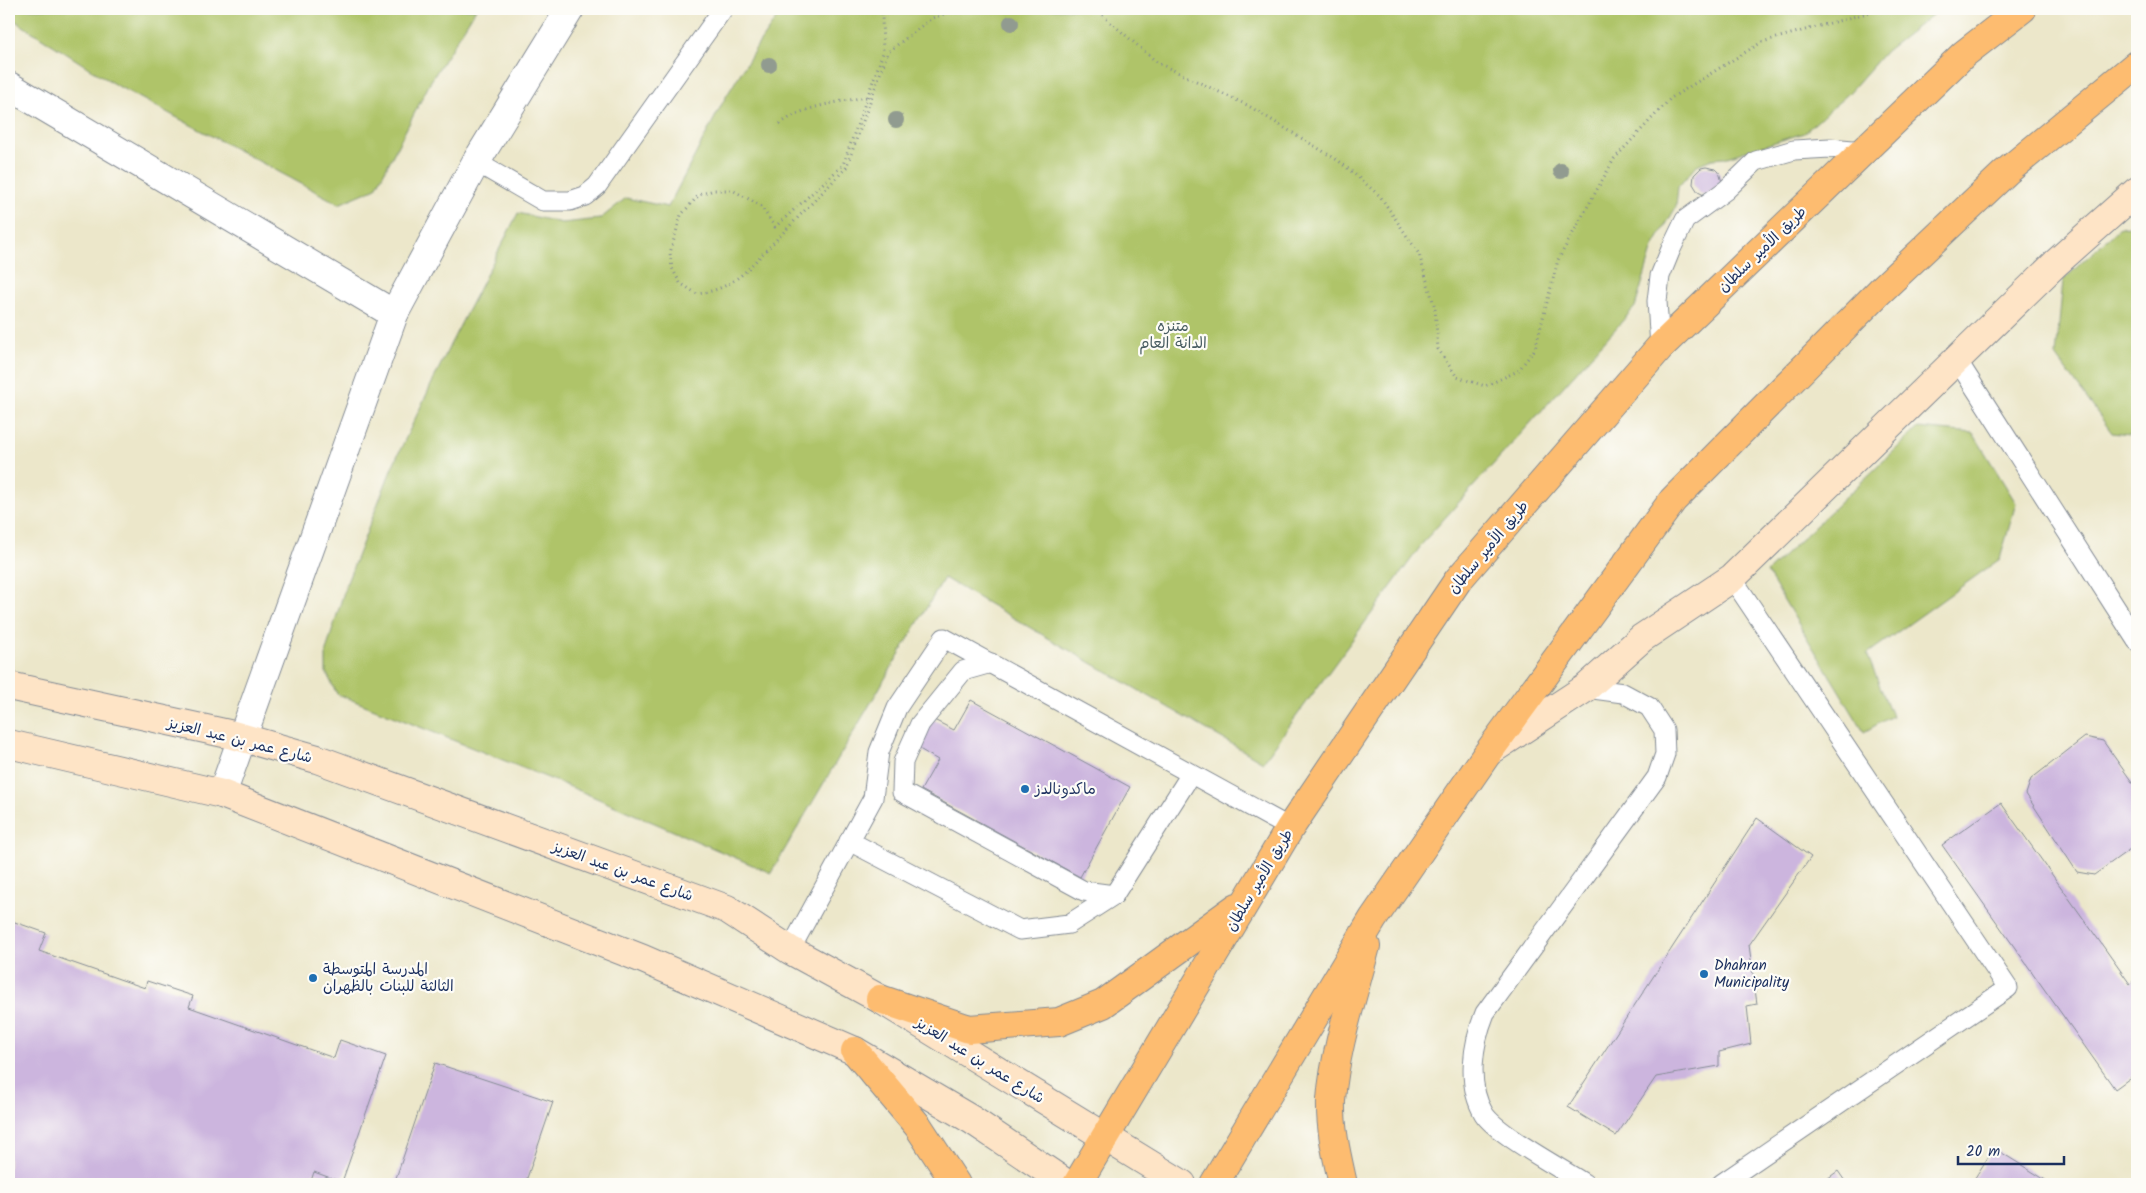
<svg xmlns="http://www.w3.org/2000/svg" width="2146" height="1193" font-family="Kalam,'Playpen Sans Arabic',sans-serif">
<style>
.green{fill:#afc469;stroke:#657a64}
.building{fill:#ccb5de}
.lines{fill:none;stroke-linecap:round;stroke-linejoin:round}
.lane-casing{stroke:#848b94;stroke-width:21}
.street-casing{stroke:#848b94;stroke-width:30}
.secondary-casing{stroke:#848b94;stroke-width:30}
.primary-casing{stroke:#848b94;stroke-width:30}
.path{stroke:#848b94;stroke-width:3;stroke-dasharray:1 4;stroke-linecap:butt}
.lane{stroke:#fff;stroke-width:19}
.street{stroke:#fff;stroke-width:28}
.secondary{stroke:#fee4c6;stroke-width:28}
.primary{stroke:#fdbc70;stroke-width:28}
.tree{fill:#919b90}
.poi-dot{fill:#1f6fb2;stroke:#fdfcf7;stroke-width:2}
.labels{text-anchor:middle;stroke-width:4.5;stroke-linejoin:round;paint-order:stroke}
.street-label{font-size:15px;fill:#1b2f5e;stroke:#fdfcf7}
.park-label{font-size:15px;fill:#475c61;stroke:#fdfcf7}
.poi-label{font-size:15px;fill:#1b2f5e;stroke:#fdfcf7;text-anchor:start}
</style>
<rect width="100%" height="100%" fill="#fdfcf7"/>
<filter id="ink" filterUnits="userSpaceOnUse"><feTurbulence type="fractalNoise" baseFrequency=".02" numOctaves="2"/><feDisplacementMap in="SourceGraphic" scale="10" xChannelSelector="R" yChannelSelector="G"/><feConvolveMatrix kernelMatrix="1 2 1 2 8 2 1 2 1" color-interpolation-filters="sRGB"/></filter>
<filter id="wash" filterUnits="userSpaceOnUse"><feTurbulence type="fractalNoise" baseFrequency=".0096" numOctaves="4" result="noise"/><feDisplacementMap in="SourceGraphic" scale="20" xChannelSelector="R" yChannelSelector="G"/><feGaussianBlur stdDeviation="1.12" result="paint"/><feColorMatrix in="noise" values="0 0 0 0 0 0 0 0 0 0 0 0 0 0 0 0 0 1.4 0 .05"/><feComposite in="paint" operator="in"/></filter>
<g filter="url(#wash)">
<rect width="100%" height="100%" fill="#ece7ca"/>
<g class="green">
<path d="M9,9H476L431,81L376,188L339,204L114,84L9,17Z"/>
<path d="M783,9H1940L1886,51L1848,94L1804,133L1724,158L1712,159L1697,165L1678,187L1676,207L1653,247L1635,307L1426,539L1263,762L944,578L771,873L573,788L337,694L326,672V651L346,585L393,465L451,343L518,213L562,223L600,219L626,198L668,207L724,100L759,43Z"/>
<path d="M2137,225V436L2112,433L2056,356L2063,280L2120,227Z"/>
<path d="M1918,428L1973,433L2016,503L2000,559L1867,654L1892,716L1864,732L1767,572Z"/>
</g>
<g id="blocks">
<g class="building">
<path d="M1706,167L1716,169L1719,172L1722,182L1706,196L1698,192L1693,184L1694,175L1701,168Z"/>
<path d="M971,700L1130,787L1080,877L921,790L938,760L911,744L926,716L954,730Z"/>
<path d="M2085,737L2103,741L2137,789V844L2094,875L2077,872L2026,794L2031,779Z"/>
<path d="M2001,803L2130,984L2137,978V1073L2115,1089L1942,845Z"/>
<path d="M1757,818L1811,857L1749,945L1757,1004L1747,1006L1751,1044L1719,1052V1066L1656,1077L1616,1136L1568,1107Z"/>
<path d="M9,920L46,933L39,951L145,988L147,981L193,996L189,1007L334,1058L340,1040L386,1056L342,1182L314,1172L310,1184H9Z"/>
<path d="M435,1063L553,1102L525,1184H394Z"/>
<path d="M1994,1148L2052,1184H1971Z"/>
<path d="M1838,1171L1847,1184H1820Z"/>
</g>
</g>
</g>
<g filter="url(#ink)">
<use href="#blocks" fill-opacity="0" stroke="#848b94" stroke-width="1"/>
<g class="lines">
<g class="lane-casing">
<g id="lane">
<path d="M476,162L543,201H570L585,196L597,186L723,9"/>
<path d="M1660,347L1657,301L1660,276L1671,249L1685,220L1726,190L1756,161L1794,150L1830,148L1864,151"/>
<path d="M1957,360L2137,641"/>
<path d="M991,663L963,671L920,724L903,762L902,792L1084,891L1114,895"/>
<path d="M849,841L1020,930L1069,924L1114,895L1191,774"/>
<path d="M790,950L873,798L879,752L897,708L944,638L1290,828"/>
<path d="M1585,1184C1562,1169 1497,1134 1484,1114C1466,1084 1473,1043 1485,1013L1657,777L1665,754L1664,730L1649,707L1623,693L1586,688"/>
<path d="M1721,1184L2008,988L1732,578"/>
</g>
</g>
<g class="street-casing">
<g id="street">
<path d="M9,86L394,314"/>
<path d="M222,794L394,314L476,162L570,9"/>
</g>
</g>
<g class="secondary-casing">
<g id="secondary">
<path d="M9,686L233,735L317,759L727,909L790,950L880,999L1182,1184"/>
<path d="M9,744L222,794L643,959L855,1051L972,1120L1067,1184"/>
<path d="M1490,751L1586,688L1642,638L1732,578L2056,263L2137,191"/>
</g>
</g>
<g class="primary-casing">
<g id="primary">
<path d="M880,999L969,1029L1059,1022L1103,1004L1237,907"/>
<path d="M855,1051L918,1126L956,1184"/>
<path d="M1077,1184L1290,828L1458,580L1660,347L1964,54L2022,9"/>
<path d="M1214,1184L1373,919L1487,754L1673,500L1880,291L2006,172L2137,64"/>
<path d="M1343,1184C1337,1157 1330,1129 1331,1100C1335,1049 1353,996 1366,946"/>
</g>
</g>
<g class="path">
<path d="M884,9L882,14L883,53L843,165L775,227L760,205L732,190H714L699,195L681,215L670,253L672,268L680,283L697,294C717,291 730,285 745,272L846,168L888,52L932,18L959,9"/>
<path d="M1095,9L1158,63L1247,105L1339,161L1380,196L1419,254L1435,308L1438,349L1457,377L1485,386L1518,371L1535,349L1558,260L1614,159L1671,98L1762,42L1881,9"/>
<path d="M780,124C803,106 838,102 867,97"/>
</g>
<use href="#lane" class="lane"/>
<use href="#street" class="street"/>
<use href="#secondary" class="secondary"/>
<use href="#primary" class="primary"/>
</g>
<g class="tree">
<circle cx="1011" cy="23" r="8"/>
<circle cx="769" cy="65" r="8"/>
<circle cx="896" cy="120" r="8"/>
<circle cx="1561" cy="171" r="8"/>
</g>
</g>
<g class="poi-dot">
<circle cx="1025" cy="789" r="5"/>
<circle cx="1704" cy="974" r="5"/>
<circle cx="313" cy="978" r="5"/>
</g>
<g class="labels">
<g class="street-label">
<text transform="translate(1762 249) rotate(-44)" y="5">طريق الأمير سلطان</text>
<text transform="translate(1488 547) rotate(-50)" y="5">طريق الأمير سلطان</text>
<text transform="translate(240 740) rotate(14)" y="5">شارع عمر بن عبد العزيز</text>
<text transform="translate(623 871) rotate(20)" y="5">شارع عمر بن عبد العزيز</text>
<text transform="translate(1259 880) rotate(-59)" y="5">طريق الأمير سلطان</text>
<text transform="translate(980 1060) rotate(32)" y="5">شارع عمر بن عبد العزيز</text>
</g>
<g class="park-label">
<text x="1173" y="331">متنزه<tspan x="1173" dy="17">الدانة العام</tspan></text>
</g>
<g class="poi-label">
<text x="1035" y="794">ماكدونالدز</text>
<text x="1714" y="970">Dhahran<tspan x="1714" dy="17">Municipality</tspan></text>
<text x="323" y="974">المدرسة المتوسطة<tspan x="323" dy="17">الثالثة للبنات بالظهران</tspan></text>
</g>
</g>
<rect width="2146" height="1193" fill="none" stroke="#fdfcf7" stroke-width="30"/>
<path d="M1958 1156v8h106v-8" fill="none" stroke="#1b2f5e" stroke-width="2.5"/>
<text x="1966" y="1156" font-size="15" fill="#1b2f5e" stroke="#fdfcf7" stroke-width="4" paint-order="stroke">20 m</text>
</svg>
